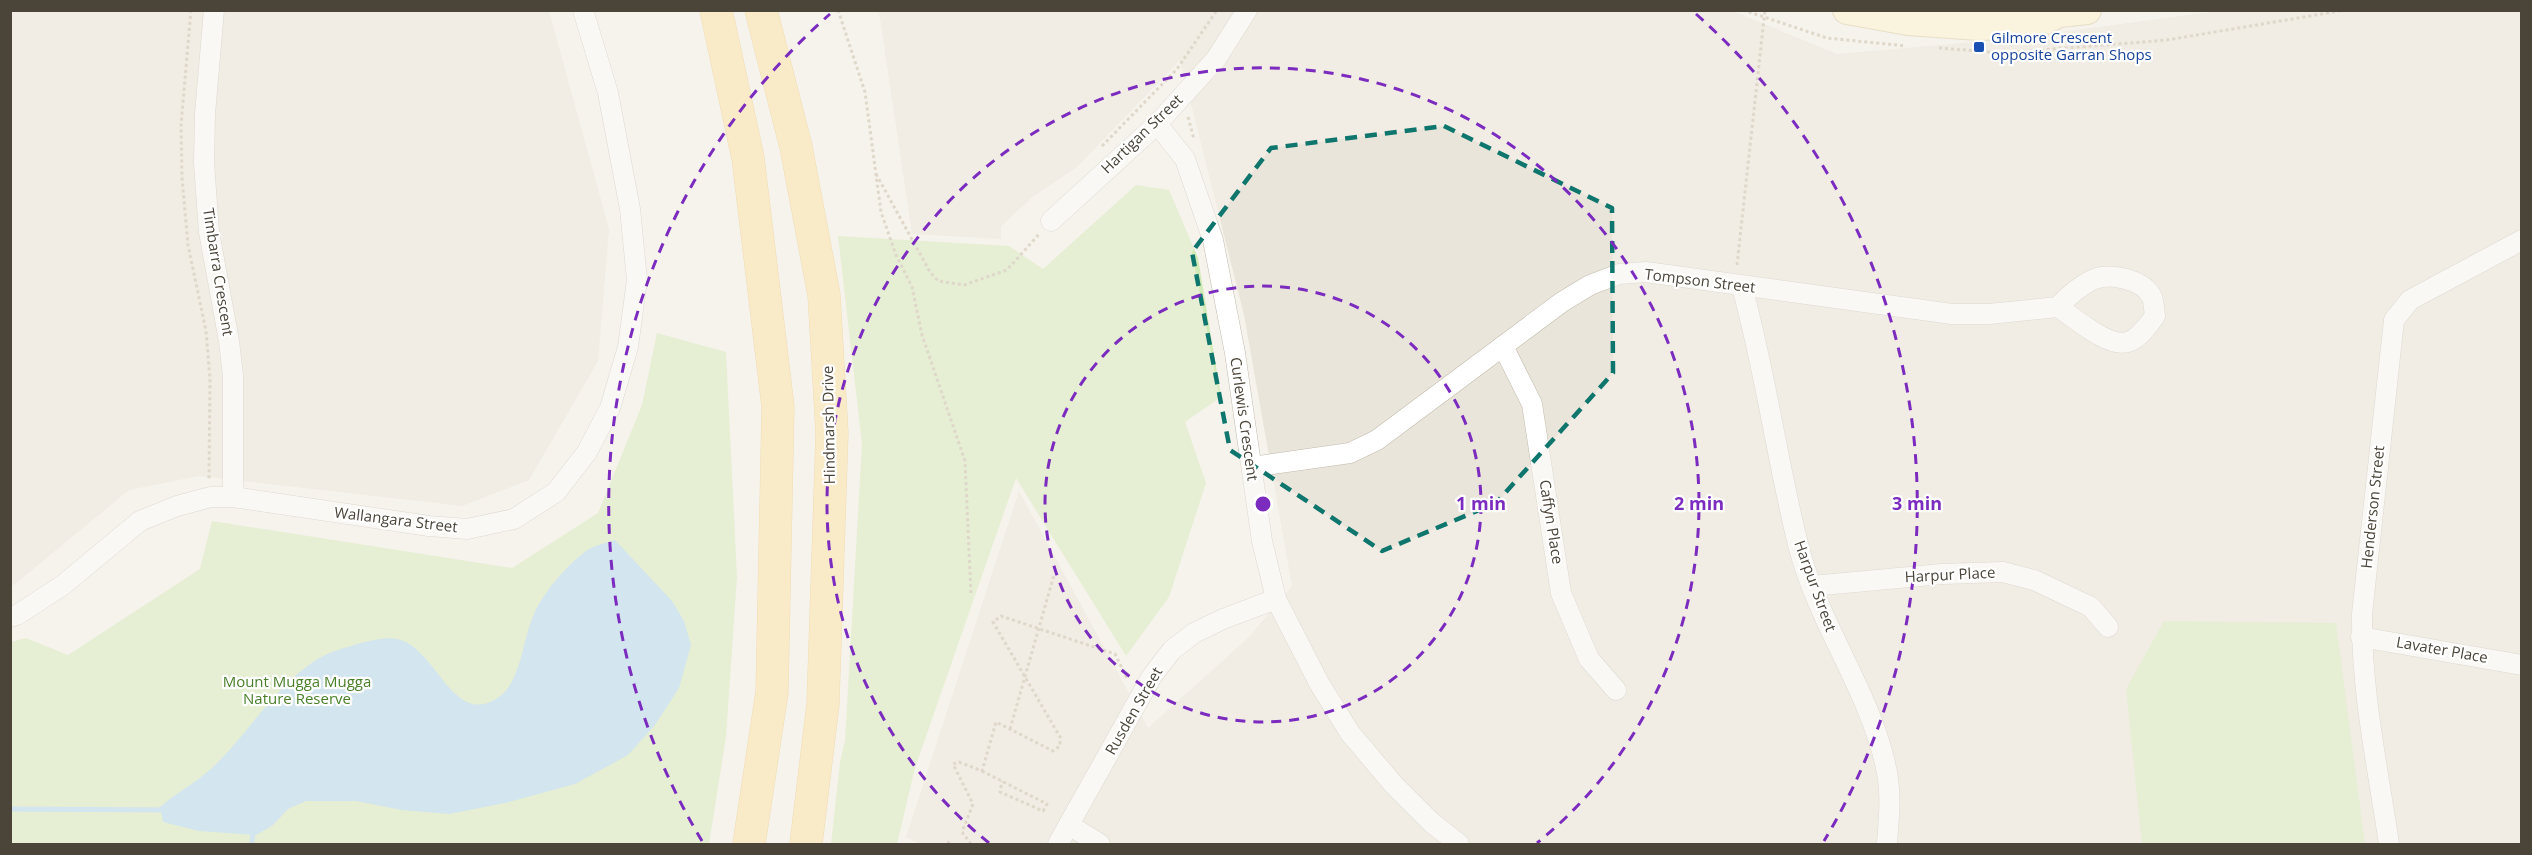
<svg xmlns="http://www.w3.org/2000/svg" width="2532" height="855" font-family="'Open Sans',sans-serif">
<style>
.residential{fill:#eae5da}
.green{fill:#d2eab5}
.water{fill:#a9d4f2}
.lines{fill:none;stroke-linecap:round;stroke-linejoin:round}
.stream{stroke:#a9d4f2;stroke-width:5}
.street-casing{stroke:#c2bbae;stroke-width:21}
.secondary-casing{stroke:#d6c79b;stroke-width:30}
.primary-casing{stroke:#e6c16a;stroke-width:33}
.path{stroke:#c4b79f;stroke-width:3;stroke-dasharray:3 3;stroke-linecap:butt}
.street{stroke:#fff;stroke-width:20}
.secondary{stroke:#fff3cd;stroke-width:28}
.primary{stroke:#ffe39c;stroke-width:32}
.marked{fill:none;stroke:#0f766e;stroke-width:4.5;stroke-dasharray:12 8;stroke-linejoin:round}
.ring{fill:none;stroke:#7b2cbf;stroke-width:3;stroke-dasharray:10 8}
.transit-dot{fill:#1a4fb4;stroke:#fff;stroke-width:2}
.labels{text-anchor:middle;stroke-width:4.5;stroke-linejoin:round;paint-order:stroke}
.transit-label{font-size:15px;fill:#164399;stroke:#fff;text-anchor:start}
.street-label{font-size:15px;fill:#4b4439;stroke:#fff}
.park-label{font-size:15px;fill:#4a7f2a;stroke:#fff}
.centre{fill:#7b2cbf;stroke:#fff;stroke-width:3}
.ring-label{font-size:18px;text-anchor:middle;font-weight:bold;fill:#7b2cbf;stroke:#fff;stroke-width:4.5;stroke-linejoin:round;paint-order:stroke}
</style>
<rect width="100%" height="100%" fill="#f6f3ec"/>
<g class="residential">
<path d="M1730,10L1837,54L2008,39L2227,10L2521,11V844H920L906,837L1019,491L1148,728L1248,638L1292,586L1244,315L1180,60L1078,166L1034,196L1001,226V239L912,234L879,11Z"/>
<path d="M10,11H549L609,229L598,361L529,480L462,506L199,476L129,490L15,584L11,586Z"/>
</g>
<g class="green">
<path d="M1136,185L1169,190L1198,258L1221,397L1185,422L1206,483L1169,597L1126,656L1016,478L915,768L897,844H831L840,762L845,741L862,444L838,236L1009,246L1043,269Z"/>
<path d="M657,333L726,352L737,577L726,737L709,844H11V642L26,638L68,655L200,569L212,521L512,568L598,513L642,405Z"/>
<path d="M2164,621L2336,623L2365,844H2142L2126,689Z"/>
</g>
<path class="water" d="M615,540L672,601L684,621L691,645L679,688L655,725L628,755L575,784L505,803L449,814L402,810L356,801H306L288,809L272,826L256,835L199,831L163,822L160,807C176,793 195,783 211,769C249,734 286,668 335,651C350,646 383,635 397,639C436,647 452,726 496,699C522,684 522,639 534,614C544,592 566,566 586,551C593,546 606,543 615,540Z"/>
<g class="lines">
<g class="stream">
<path d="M10,809L168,810"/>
<path d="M252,844L253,828"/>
</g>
<g class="street-casing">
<g id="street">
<path d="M214,10L205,114L204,163L209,232L229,341L233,376V497"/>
<path d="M1157,124L1185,159L1213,240L1235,353L1262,541L1276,599L1319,683L1350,733L1394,785L1432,823L1459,844"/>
<path d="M1051,221L1157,124L1216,59L1247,10"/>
<path d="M1742,287C1766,373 1777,462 1799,548C1818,622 1868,689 1885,763C1892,790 1889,818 1887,844"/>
<path d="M1503,346L1532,404L1561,593L1589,659L1616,690"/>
<path d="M1252,467L1350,453L1377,440L1562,302L1590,285L1619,274L1646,272L1952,314H1989L2058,307C2068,296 2078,287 2092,280C2109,272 2143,279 2152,297C2154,302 2154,310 2155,316C2148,325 2140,338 2128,342C2108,348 2075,318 2058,307"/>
<path d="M1812,586L1942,574L2003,572L2034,580L2091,607L2108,627"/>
<path d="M10,617L17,615L63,585L140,521L177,506L211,497H233L429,526L467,529L514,519L556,492L587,452L610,408L628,347L637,280L630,209L608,93L583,10"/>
<path d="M2361,637L2522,665"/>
<path d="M1069,825L1100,844"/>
<path d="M1058,844L1152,676L1172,650L1194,633L1223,619L1276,599"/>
<path d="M2389,844C2378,769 2361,691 2362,614L2394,320L2410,300L2522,240"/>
</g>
</g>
<g class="secondary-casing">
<path id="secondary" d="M1847,10L1908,21L1979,26L2037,24L2059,13L2087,10"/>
</g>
<g class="primary-casing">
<g id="primary">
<path d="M716,10L748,158L778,407L772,692L749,844"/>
<path d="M761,10L796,147L824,295L832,433L823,704L806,844"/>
</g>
</g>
<g class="path">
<path d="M191,10L181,125L182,178L188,245L206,331L210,379L209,479"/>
<path d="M838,10L865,92L881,212L896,255L912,287L922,335L965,461L971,595"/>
<path d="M1743,10L1827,38L1906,46"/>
<path d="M1939,48L2003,53L2167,40L2345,10"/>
<path d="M1188,117L1194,139"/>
<path d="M1102,146L1177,69L1217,10"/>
<path d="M876,174L930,272L938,281L964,285L1007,270L1040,233"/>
<path d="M1737,265L1765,10"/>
<path d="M1010,729L1054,575"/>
<path d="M982,771L1047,804L1043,811L1000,792L1002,781"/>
<path d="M947,842L952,844"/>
<path d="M971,844L962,832L973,804L953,764L959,762L982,771L996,722L1053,751L1060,746V737L993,622L1001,616L1115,654L1128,680"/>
</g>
<use href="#street" class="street"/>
<use href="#secondary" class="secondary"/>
<use href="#primary" class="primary"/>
</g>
<path d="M0 0H2532V855H0ZM1444,126L1612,208L1613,373L1496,503L1382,551L1230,450L1192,252L1271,148Z" fill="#f6f3ec" fill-opacity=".55" fill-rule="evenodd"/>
<path class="marked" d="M1444,126L1612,208L1613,373L1496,503L1382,551L1230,450L1192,252L1271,148Z"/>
<g class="ring">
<circle cx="1263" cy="504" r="218"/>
<path d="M989 843A436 436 0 1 1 1537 843"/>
<path d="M702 841A654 654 0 0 1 830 14M1696 14A654 654 0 0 1 1824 841"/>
</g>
<rect class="transit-dot" x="1973" y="41" width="12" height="12" rx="3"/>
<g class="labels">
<g class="transit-label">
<text x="1991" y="43">Gilmore Crescent<tspan x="1991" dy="17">opposite Garran Shops</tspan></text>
</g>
<g class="street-label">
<text transform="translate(1142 134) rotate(-44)" y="5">Hartigan Street</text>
<text transform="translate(218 272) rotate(81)" y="5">Timbarra Crescent</text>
<text transform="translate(1700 281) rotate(7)" y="5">Tompson Street</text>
<text transform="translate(1244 419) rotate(82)" y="5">Curlewis Crescent</text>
<text transform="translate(829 425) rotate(-91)" y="5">Hindmarsh Drive</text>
<text transform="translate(2373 507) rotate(-84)" y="5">Henderson Street</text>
<text transform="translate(396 520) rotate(7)" y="5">Wallangara Street</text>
<text transform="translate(1551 522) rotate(81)" y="5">Caffyn Place</text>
<text transform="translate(1950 575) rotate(-3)" y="5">Harpur Place</text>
<text transform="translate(1815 586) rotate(70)" y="5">Harpur Street</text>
<text transform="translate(2442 650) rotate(10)" y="5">Lavater Place</text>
<text transform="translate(1134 711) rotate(-60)" y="5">Rusden Street</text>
</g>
<g class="park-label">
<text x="297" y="687">Mount Mugga Mugga<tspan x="297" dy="17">Nature Reserve</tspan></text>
</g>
</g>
<circle cx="1263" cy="504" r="9" class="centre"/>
<g class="ring-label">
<text x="1481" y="510">1 min</text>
<text x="1699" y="510">2 min</text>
<text x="1917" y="510">3 min</text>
</g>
<rect width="2532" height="855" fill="none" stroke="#4b4439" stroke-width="24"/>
</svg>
